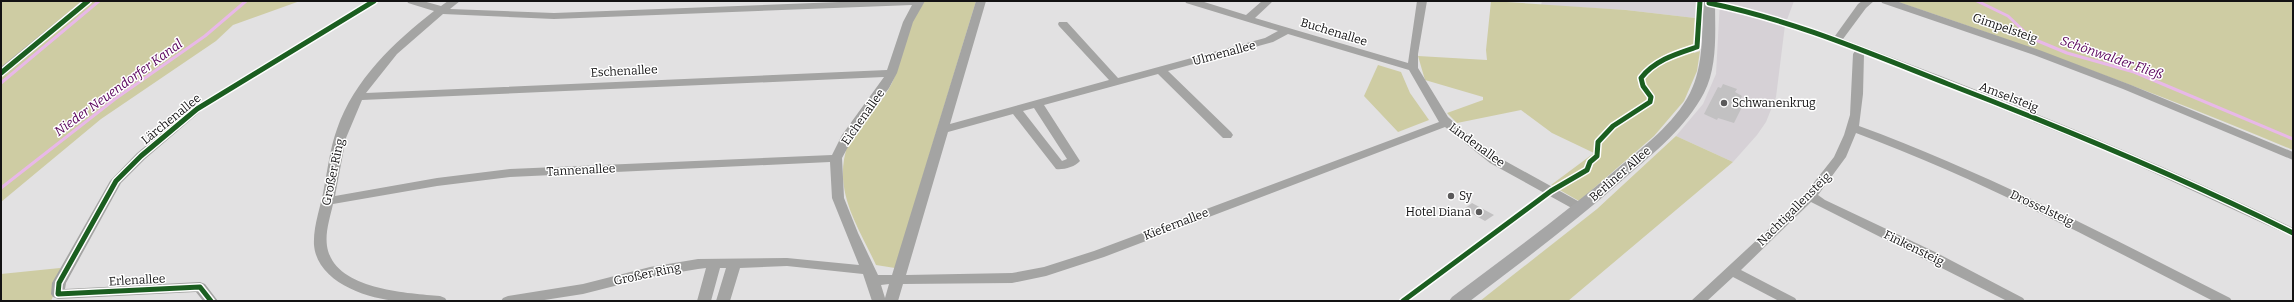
<svg xmlns="http://www.w3.org/2000/svg" width="2294" height="302" font-family="Bitter,serif">
<style>
.built{fill:#d6d1d6}
.green{fill:#cecca3}
.lines{fill:none;stroke-linecap:round;stroke-linejoin:round}
.stream{stroke:#e8b8e8;stroke-width:3}
.building{fill:#c2c1c2}
.minor{fill:#a4a4a3;fill-rule:evenodd}
.major{fill:#a6a6a6;fill-rule:evenodd}
.cycleway-casing{stroke:#fff;stroke-width:8}
.cycleway{stroke:#1b5e20;stroke-width:5}
.poi-dot{fill:#5b5a5b;stroke:#fff;stroke-width:1.5}
.labels{text-anchor:middle;stroke-width:3;stroke-linejoin:round;paint-order:stroke}
.street-label{font-size:12px;fill:#131213;stroke:#fff}
.poi-label{font-size:12px;fill:#131213;stroke:#fff;text-anchor:start}
.water-label{font-size:13px;font-style:italic;fill:#57015a;stroke:#fff}
</style>
<rect width="100%" height="100%" fill="#e2e1e2"/>
<g class="built">
<path d="M1542,1H1697L1695,18L1626,10L1541,5Z"/>
<path d="M1720,1H1794L1785,25L1776,97L1766,122L1757,135L1733,162L1676,136L1703,104L1716,74Z"/>
</g>
<g class="green">
<path d="M1,1H300L233,25L216,41L101,119L1,202Z"/>
<path d="M925,1H976L895,268L876,265C857,224 832,190 848,144C862,125 882,103 892,83C904,57 905,23 925,1Z"/>
<path d="M1491,1L1626,10L1695,18L1694,53L1700,51L1697,71L1684,101L1654,136L1579,201L1551,185L1594,153L1552,133L1521,110L1457,123L1447,113L1483,100V97L1425,80L1418,56L1487,60L1486,50Z"/>
<path d="M1895,1H2293V150C2162,95 2030,46 1895,1Z"/>
<path d="M1378,65L1401,72L1410,93L1429,120L1398,132L1364,96Z"/>
<path d="M1676,136L1733,162L1568,301H1480L1597,209Z"/>
<path d="M60,268L59,283L51,301H1V274Z"/>
</g>
<g class="lines">
<g class="stream">
<path d="M1977,1L2008,16L2028,35L2038,41L2067,53L2134,72L2293,139"/>
<path d="M1,83L99,1"/>
<path d="M1,188L115,99L205,36L246,1"/>
</g>
</g>
<g class="building">
<path d="M1723,84L1737,89L1735,92L1742,96L1738,104L1743,105L1734,123L1718,118L1717,120L1704,114L1718,87L1721,88Z"/>
<path d="M1472,203L1494,215L1485,221L1464,209Z"/>
</g>
<g class="lines">
<g class="minor">
<path d="M82,1H93L5,75L1,76V67Z"/>
<path d="M367,1H379L201,111L145,159L121,183L66,283L65,289L200,282L205,284L218,301H203L196,292L58,299L53,297L51,294L52,283L110,181L137,153L193,107Z"/>
<path d="M407,1H423L441,6L448,1H460L450,9L554,13L865,1H925L913,22L897,73L889,88L854,136L842,158L844,198L858,233L878,275H892L976,1H986L950,124L1109,80L1059,26L1058,24L1059,22H1067L1118,78L1265,38L1278,31L1186,3L1185,1H1201L1246,15L1262,1H1273L1255,18L1408,63L1417,1H1427L1418,54V68L1448,117L1468,135L1498,157L1585,205L1587,208L1585,211H1577L1490,163L1445,127L1104,257L1046,276L1012,283L903,284L898,301H872L863,274L787,266L740,268L730,301H716L726,268H720L711,301H697L706,268L698,269L650,277L583,294L538,301H501L503,298L508,296L583,284L650,267L698,259L787,258L859,265L832,198L830,162L510,177L437,186L333,204C330,218 325,232 327,246C334,290 407,293 440,296L445,298L447,301C431,301 414,302 398,301C367,299 317,282 314,245C313,226 321,206 324,188C328,168 330,148 337,129C354,80 394,42 434,11L408,3ZM912,5L903,22L887,70L366,93L397,54L443,14L554,19ZM1288,34L1409,70L1439,122L1094,251L1044,267L1012,273L906,275L948,132L1013,114L1056,169C1063,170 1075,167 1080,161L1044,105L1158,74L1223,138H1231L1233,135L1231,132L1168,71L1273,42ZM884,77L842,135L832,155L510,169L437,178L335,196L346,138L362,100ZM1034,108L1067,159L1062,161L1023,111ZM889,284L885,298L881,285Z"/>
<path d="M1705,1H1714L1771,15L1835,36L1858,4L1862,1H1874L1866,8L1843,39C1995,96 2147,156 2293,228V237L2113,154L1864,54L1863,94L1859,126C1987,173 2108,236 2230,298L2232,301H2213C2096,241 1980,179 1856,133L1846,157L1818,195L1825,200L1935,252L2023,298L2025,301H2007L1811,202L1741,270L1795,298L1797,301H1779L1733,277L1707,301H1691L1801,199L1834,157L1844,135L1850,115L1853,54L1855,51L1764,19L1705,5Z"/>
<path d="M1881,1H1896L2042,51L2131,85L2293,152V160L2123,89L2034,55L1882,3Z"/>
</g>
<path class="major" d="M1703,1H1715C1715,31 1718,66 1704,93C1686,127 1655,152 1626,177C1576,221 1523,261 1470,301H1449L1452,297C1508,255 1564,214 1617,169C1643,147 1674,124 1690,93C1704,66 1702,31 1703,1Z"/>
<g class="cycleway-casing">
<g id="cycleway">
<path d="M1709,3C1792,20 1869,53 1948,84C2065,129 2181,177 2293,233"/>
<path d="M1,73L88,1"/>
<path d="M211,301L200,287L58,294L59,283L116,181L141,156L197,109L374,1"/>
<path d="M1403,301L1551,191L1587,170L1590,162L1597,156L1598,142L1613,126L1650,102L1651,97L1643,86L1641,78C1655,60 1676,54 1697,47L1700,1"/>
</g>
</g>
<use href="#cycleway" class="cycleway"/>
</g>
<g class="poi-dot">
<circle cx="1724" cy="103" r="4"/>
<circle cx="1451" cy="196" r="4"/>
<circle cx="1479" cy="212" r="4"/>
</g>
<g class="labels">
<g class="street-label">
<text transform="translate(2005 28) rotate(19)" y="4">Gimpelsteig</text>
<text transform="translate(1334 32) rotate(17)" y="4">Buchenallee</text>
<text transform="translate(1224 53) rotate(-15)" y="4">Ulmenallee</text>
<text transform="translate(624 71) rotate(-3)" y="4">Eschenallee</text>
<text transform="translate(2009 97) rotate(21)" y="4">Amselsteig</text>
<text transform="translate(863 117) rotate(-55)" y="4">Eichenallee</text>
<text transform="translate(171 119) rotate(-39)" y="4">Lärchenallee</text>
<text transform="translate(1477 145) rotate(36)" y="4">Lindenallee</text>
<text transform="translate(581 170) rotate(-3)" y="4">Tannenallee</text>
<text transform="translate(333 172) rotate(-78)" y="4">Großer Ring</text>
<text transform="translate(1620 174) rotate(-41)" y="4">Berliner Allee</text>
<text transform="translate(2042 208) rotate(25)" y="4">Drosselsteig</text>
<text transform="translate(1794 209) rotate(-45)" y="4">Nachtigallensteig</text>
<text transform="translate(1176 224) rotate(-21)" y="4">Kiefernallee</text>
<text transform="translate(1914 248) rotate(26)" y="4">Finkensteig</text>
<text transform="translate(647 274) rotate(-12)" y="4">Großer Ring</text>
<text transform="translate(137 280) rotate(-3)" y="4">Erlenallee</text>
</g>
<g class="poi-label">
<text x="1732" y="107">Schwanenkrug</text>
<text x="1459" y="200">Sy</text>
<text x="1471" y="216" text-anchor="end">Hotel Diana</text>
</g>
<g class="water-label">
<text transform="translate(2112 57) rotate(19)" y="5">Schönwalder Fließ</text>
<text transform="translate(118 87) rotate(-36)" y="5">Nieder Neuendorfer Kanal</text>
</g>
</g>
<rect width="2294" height="302" fill="none" stroke="#131213" stroke-width="4"/>
</svg>
